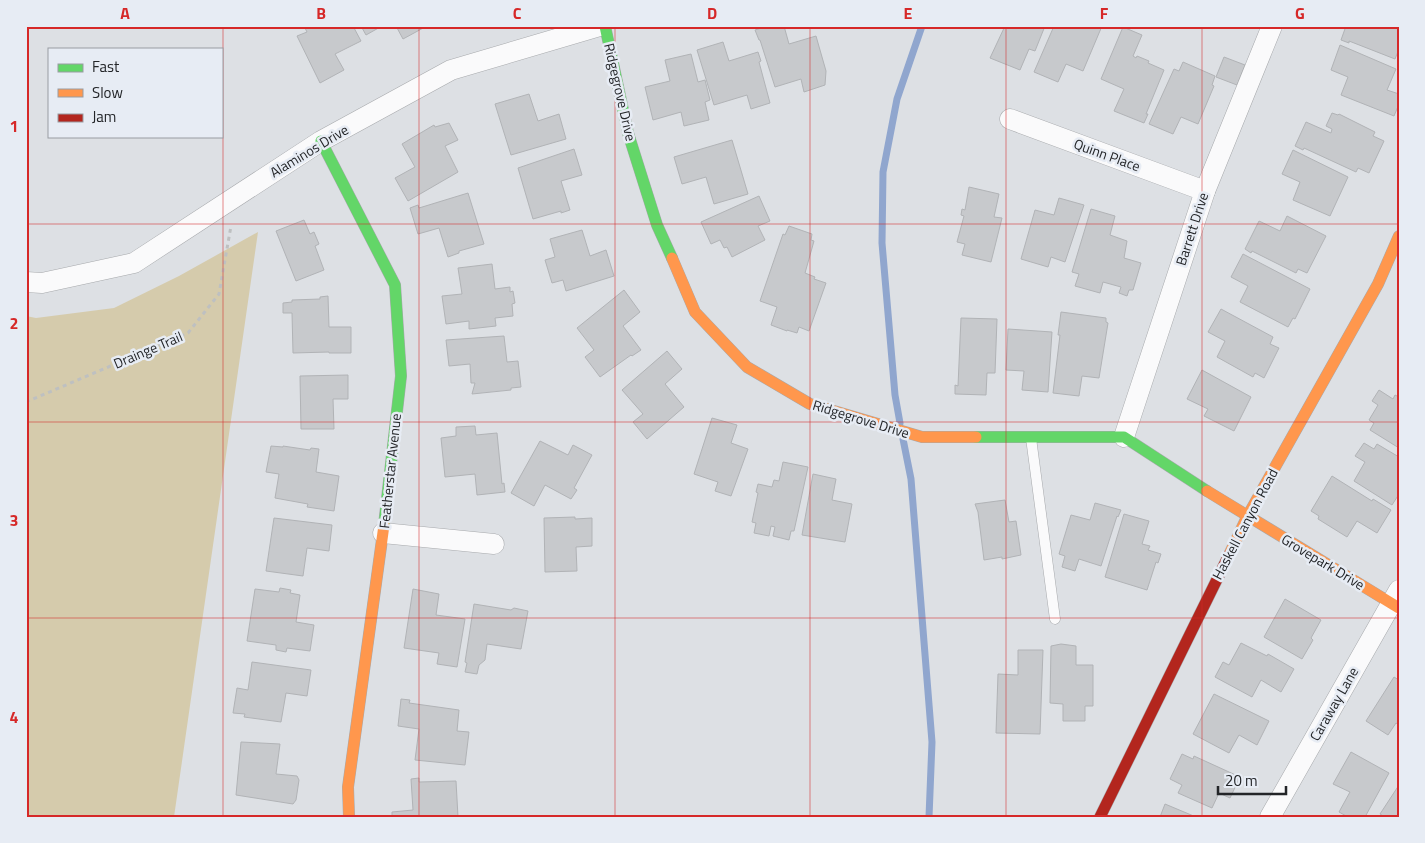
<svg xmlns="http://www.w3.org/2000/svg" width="1425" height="843" font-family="'Titillium Web',sans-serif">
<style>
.green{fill:#d5cbac}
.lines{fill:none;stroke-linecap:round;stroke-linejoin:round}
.stream{stroke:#90a6ce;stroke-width:7}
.building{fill:#c7c9cc;stroke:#b1b3b6}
.lane-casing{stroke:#a7a9ac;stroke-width:11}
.street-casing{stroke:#a7a9ac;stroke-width:21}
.fast-casing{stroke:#a7a9ac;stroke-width:12}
.slow-casing{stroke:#a7a9ac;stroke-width:12}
.jam-casing{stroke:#a7a9ac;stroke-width:12}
.path{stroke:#bec0c1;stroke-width:3;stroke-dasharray:4 4;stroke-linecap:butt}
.lane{stroke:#fafafb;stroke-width:10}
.street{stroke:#fafafb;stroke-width:20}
.fast{stroke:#63d668;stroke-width:11}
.slow{stroke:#ff974d;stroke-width:11}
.jam{stroke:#b3261e;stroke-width:11}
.grid{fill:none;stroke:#d62828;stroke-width:1;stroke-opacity:0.55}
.labels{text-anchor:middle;stroke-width:5;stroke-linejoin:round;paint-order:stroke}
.street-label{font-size:14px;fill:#232528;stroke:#e7ecf4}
.neatline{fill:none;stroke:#d62828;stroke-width:2}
.grid-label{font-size:16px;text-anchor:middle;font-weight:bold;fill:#d62828}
</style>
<rect width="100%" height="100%" fill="#dde0e4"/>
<path class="green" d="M258,232L174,817H26V316L36,318L114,308L179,276Z"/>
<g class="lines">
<g class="stream">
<path d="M900,423L895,395L882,243L883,172L897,99L922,26"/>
<path d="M903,439L911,479L932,742L929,817"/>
</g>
</g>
<g class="building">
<path d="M304,26H353L361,41L335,54L344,70L320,83L297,36L307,32Z"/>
<path d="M361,26H382L366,35Z"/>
<path d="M396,26H424L425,27L403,39Z"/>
<path d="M768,26H784L789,44L816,36L826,71L825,85L804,92L801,79L775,87L760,40H759L755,30Z"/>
<path d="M1005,26H1045L1035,51L1029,49L1020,70L990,58Z"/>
<path d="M1054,26H1102L1083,71L1066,64L1058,82L1034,72Z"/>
<path d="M1346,26H1399V49L1395,59L1349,41V43L1341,40Z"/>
<path d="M1123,27L1142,35L1133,56L1136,58L1137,56L1149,61L1148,63L1164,70L1146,114H1148L1144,123L1114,111L1124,89L1101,79Z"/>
<path d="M723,42L729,61L758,52L761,61L759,62L770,103L751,109L747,95L714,105L697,50Z"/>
<path d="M1340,45L1396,69L1387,90L1399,94V104L1394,116L1341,95L1348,77L1331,70Z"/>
<path d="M691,54L698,82L705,80L710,100L705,102L709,120L684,126L681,112L653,120L645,87L670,81L665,60Z"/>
<path d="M1224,57L1245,65L1237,85L1216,77Z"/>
<path d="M1183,62L1215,76L1212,85L1214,86L1198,124L1181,117L1173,134L1149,124L1174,69L1179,71Z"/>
<path d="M529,94L538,121L559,114L566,139L511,155L495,104Z"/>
<path d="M1332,113L1338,115L1339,114L1375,132L1373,136L1384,141L1369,173L1358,168L1356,172L1304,148L1303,150L1295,146L1306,122L1331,133L1332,129L1326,126Z"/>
<path d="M449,123L458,140L445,146L458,172L408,201L395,178L415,167L402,144L434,125L435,127Z"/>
<path d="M732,140L748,194L714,204L706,177L682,184L674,157Z"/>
<path d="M574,149L582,175L561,181L570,210L561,213V211L533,219L518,168Z"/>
<path d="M1293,150L1348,177L1330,216L1293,200L1300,182L1282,174Z"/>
<path d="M969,187L999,194L994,217L1002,218L991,262L962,255L965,244L957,242L964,216L961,215L962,209L965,210Z"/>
<path d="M468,193L484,244L459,251V253L448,257L439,228L418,234L410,208L418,205L419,208Z"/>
<path d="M759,196L770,221L758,226L765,240L732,257L727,247L724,248L720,240L711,244L701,222Z"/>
<path d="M1059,198L1084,205L1065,262L1051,257L1048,267L1021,259L1035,210L1054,215Z"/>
<path d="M1091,209L1115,216L1110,235L1127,241L1124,258L1141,263L1133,290H1129L1127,296L1119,293L1121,287L1103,282L1100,293L1075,286L1079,274L1072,272Z"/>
<path d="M1287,216L1326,236L1307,273L1298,269L1296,273L1252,251L1251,253L1245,249L1259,221L1280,231Z"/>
<path d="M304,220L310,234L314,232L319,244L315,246L324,270L296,281L276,231Z"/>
<path d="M789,226L812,234L811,240L814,241L805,273L815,277L814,279L826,283L809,331L799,327L797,333L787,330V331L771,325L777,307L760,301L783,234L785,235Z"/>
<path d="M582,230L590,256L606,250L614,276L566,291L563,280L552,283L545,260L555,257L550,239Z"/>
<path d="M1243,254L1310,289L1295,319L1293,318L1288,327L1240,302L1248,286L1231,277Z"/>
<path d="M492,264L495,289L510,287V292L513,291L515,303L512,304L513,316L495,318L496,326L469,329V321L446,324L442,296L462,294L458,268Z"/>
<path d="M624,290L640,312L623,326L641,350L632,356L631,355L600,377L585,357L594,350L577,328Z"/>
<path d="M328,296L329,327H351V353H329V352L293,353L292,313H283V303L292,302V300L320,299V297Z"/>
<path d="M1221,309L1273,337L1270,344L1279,348L1264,378L1255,373L1253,377L1217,357L1225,341L1208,332Z"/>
<path d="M1061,312L1106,318V322L1108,323L1099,378L1082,376L1079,396L1053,393L1060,335H1058Z"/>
<path d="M961,318L997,319L995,373H987L986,395L955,394V385L958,386Z"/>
<path d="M1008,329L1052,332L1048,392L1022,390L1024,371L1006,370Z"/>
<path d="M504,336L507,362L518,361L521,387L511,388V390L472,394L475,383H471L470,364L449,366L446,340Z"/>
<path d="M667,351L682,369L665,384L684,407L647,439L633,422L643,414L622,390Z"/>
<path d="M1202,370L1251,397L1234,431L1204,416L1208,409L1187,399Z"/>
<path d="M348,375V399H333L334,429H301L300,376Z"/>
<path d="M1379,390L1393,399L1395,395L1399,397V448L1370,430L1374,423L1369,420L1378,405L1372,401Z"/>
<path d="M712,418L737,425L731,443L748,449L731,496L715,491L718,482L694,474Z"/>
<path d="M475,426L476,435L497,433L502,484L504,483L505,492L477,495L475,474L445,477L441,438L456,436V427Z"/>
<path d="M540,441L568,455L573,445L592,455L574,488L577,490L571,499L545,485L534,506L511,493Z"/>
<path d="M1364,443L1374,449L1377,444L1399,457V494L1392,505L1354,481L1365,462L1355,456Z"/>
<path d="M271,446L283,447V446L310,450L311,448L319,449L316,472L339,476L334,511L307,507L308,504L275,498L279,474L266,472Z"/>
<path d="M783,462L808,467L794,531H791L789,540L773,536L775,527L771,526L769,536L754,533L756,523L752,522L758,493L756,492L758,484L772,487L774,480L779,481Z"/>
<path d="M813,474L836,479L832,500L852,504L845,542L802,535Z"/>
<path d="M1332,476L1372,501L1373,499L1391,510L1377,533L1357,521L1347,537L1318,519L1319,516L1311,511Z"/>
<path d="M1005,500L1009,522L1016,521L1021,555L1002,559V557L984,560L978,512L975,504Z"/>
<path d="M1095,503L1121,510L1118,517L1117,516L1101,566L1079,559L1075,571L1062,567L1065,556L1059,554L1071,515L1090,520Z"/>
<path d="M1124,514L1149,521L1142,544L1150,546L1148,550L1161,554L1158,563L1156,562L1147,590L1105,577Z"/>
<path d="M575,517V519L592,518V546L576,547L577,571L545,572L544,518Z"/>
<path d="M274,518L332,525L329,551L307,548L303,576L266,571Z"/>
<path d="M280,588L291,590L290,593L300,595L296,622L314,625L310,651L287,648L286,652L276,650V645L247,641L255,589L279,592Z"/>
<path d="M413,589L439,594L436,615L465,619L457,667L437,664L439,653L404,648Z"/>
<path d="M1285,599L1321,620L1311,638L1313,640L1302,659L1264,637Z"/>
<path d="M474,604L511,610L514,608L528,611L521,649L487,644L485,660L479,665L477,674L465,672L467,663L465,662Z"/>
<path d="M1241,643L1267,656L1268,654L1294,669L1281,692L1261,680L1252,697L1215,677L1223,662L1229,665Z"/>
<path d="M1061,644L1076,646V665H1093V706H1085V721H1063V704L1050,703L1051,646Z"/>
<path d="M1018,650H1043L1040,734L996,733L998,674L1018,675Z"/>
<path d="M252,662L311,670L307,696L286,693L281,722L244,717L245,714L233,713L237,688L248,690Z"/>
<path d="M1394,677L1399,680V725L1396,723L1388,735L1366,721Z"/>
<path d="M1214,694L1269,721L1257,745L1239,735L1229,753L1193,734Z"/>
<path d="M401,699L410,700L409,703L459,710L457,731L469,732L465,765L415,760L419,729L398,726Z"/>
<path d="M241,742L280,744L276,774L297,776L299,780L296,800L293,804L236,795Z"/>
<path d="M1351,752L1389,773L1365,817H1348L1339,812L1350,792L1333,784Z"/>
<path d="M1182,754L1193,759L1194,756L1240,777L1230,798L1219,793L1212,808L1178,793L1182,785L1170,779Z"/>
<path d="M419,778V782L456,781L458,817H392V812L413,810L411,779Z"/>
<path d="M1399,785V817H1385L1380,814Z"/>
<path d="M1165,804L1196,817H1160Z"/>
</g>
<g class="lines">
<g class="lane-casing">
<path id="lane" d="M1031,438L1055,619"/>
</g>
<g class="street-casing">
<g id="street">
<path d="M1010,119L1205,191"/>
<path d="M26,282L42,283L134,263L321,141L451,70L600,26"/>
<path d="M1124,437L1205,191L1272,26"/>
<path d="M383,533L494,544"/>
<path d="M1270,817L1399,590"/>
</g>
</g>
<g class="fast-casing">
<g id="fast">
<path d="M605,26L628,133L657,225L672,258"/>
<path d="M321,141L395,285L401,376L384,525"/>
<path d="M976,437H1124L1207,491"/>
</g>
</g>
<g class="slow-casing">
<g id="slow">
<path d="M672,258L695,312L747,367L810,404L922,437H976"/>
<path d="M1207,491L1399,608"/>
<path d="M1229,555L1247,517L1378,284L1399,236"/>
<path d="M349,817L348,787L384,525"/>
</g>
</g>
<g class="jam-casing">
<path id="jam" d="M1100,817L1229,555"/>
</g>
<path class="path" d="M26,402L188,333L219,294L231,226"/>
<use href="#lane" class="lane"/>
<use href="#street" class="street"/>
<use href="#fast" class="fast"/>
<use href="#slow" class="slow"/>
<use href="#jam" class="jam"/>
</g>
<path class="grid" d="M223,26V817M419,26V817M615,26V817M810,26V817M1006,26V817M1202,26V817M26,224H1399M26,422H1399M26,618H1399"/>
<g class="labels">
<g class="street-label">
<text transform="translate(620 92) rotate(77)" y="5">Ridgegrove Drive</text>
<text transform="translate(309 151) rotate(-31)" y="5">Alaminos Drive</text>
<text transform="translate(1107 155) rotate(20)" y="5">Quinn Place</text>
<text transform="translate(1192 229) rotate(-72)" y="5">Barrett Drive</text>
<text transform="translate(148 350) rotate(-23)" y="5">Drainge Trail</text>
<text transform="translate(861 419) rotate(17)" y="5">Ridgegrove Drive</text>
<text transform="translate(390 471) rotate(-84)" y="5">Featherstar Avenue</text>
<text transform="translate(1245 524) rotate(-62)" y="5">Haskell Canyon Road</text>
<text transform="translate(1323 562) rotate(31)" y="5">Grovepark Drive</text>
<text transform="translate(1334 704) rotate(-60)" y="5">Caraway Lane</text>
</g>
</g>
<rect width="1425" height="843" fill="none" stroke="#e7ecf4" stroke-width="55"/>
<rect x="48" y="48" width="175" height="90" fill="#e7ecf4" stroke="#999ca2"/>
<rect x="58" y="64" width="25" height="8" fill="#63d668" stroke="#999ca2"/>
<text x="92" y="72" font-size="15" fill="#232528">Fast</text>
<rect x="58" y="89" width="25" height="8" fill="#ff974d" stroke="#999ca2"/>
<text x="92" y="98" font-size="15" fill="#232528">Slow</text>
<rect x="58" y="114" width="25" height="8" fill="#b3261e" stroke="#999ca2"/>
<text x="92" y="122" font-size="15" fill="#232528">Jam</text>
<path d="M1218 786v8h68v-8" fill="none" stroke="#232528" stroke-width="2.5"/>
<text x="1225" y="786" font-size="15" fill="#232528" stroke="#e7ecf4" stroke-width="4" paint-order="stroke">20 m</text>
<rect x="28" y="28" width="1370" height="788" class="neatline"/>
<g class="grid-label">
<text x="125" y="19">A</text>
<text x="321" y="19">B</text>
<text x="517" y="19">C</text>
<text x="712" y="19">D</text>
<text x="908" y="19">E</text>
<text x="1104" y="19">F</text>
<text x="1300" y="19">G</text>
<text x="14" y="132">1</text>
<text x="14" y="329">2</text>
<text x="14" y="526">3</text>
<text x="14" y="723">4</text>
</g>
</svg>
